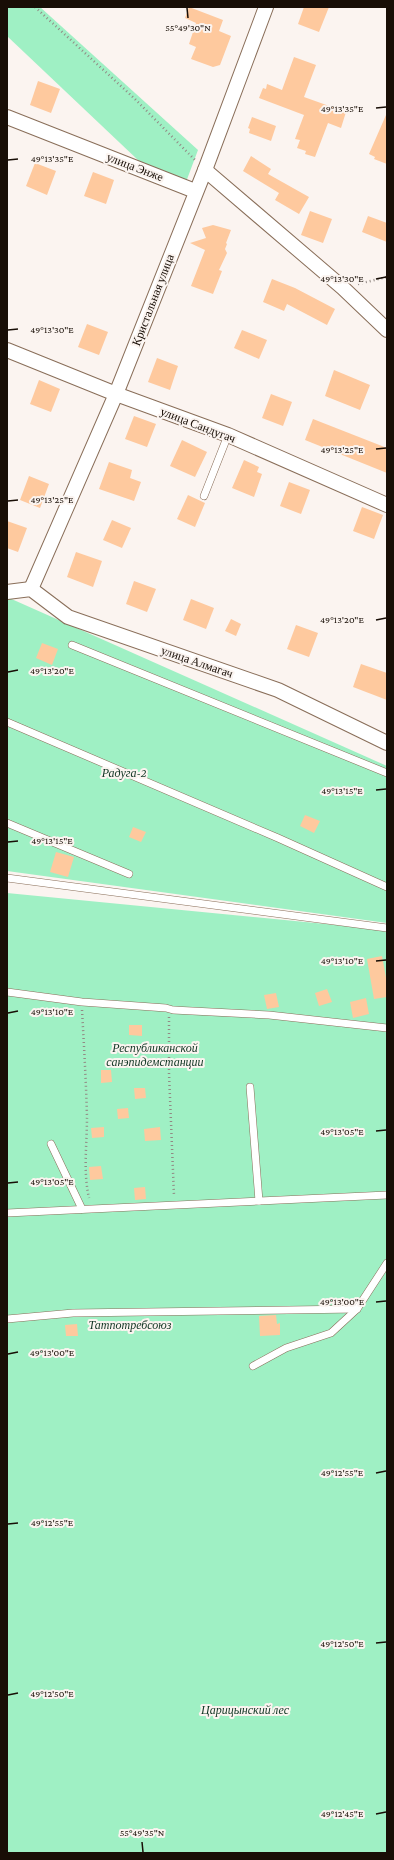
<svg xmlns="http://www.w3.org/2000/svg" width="394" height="1860" font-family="'Crimson Pro',serif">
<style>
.green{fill:#9ff0c4}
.building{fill:#fec99e}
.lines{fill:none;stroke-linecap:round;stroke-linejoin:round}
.service-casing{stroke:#896e59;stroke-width:8}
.minor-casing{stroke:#896e59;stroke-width:16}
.path{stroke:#928a84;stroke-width:2.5;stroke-dasharray:1 3;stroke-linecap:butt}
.service{stroke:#fff;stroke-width:7}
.minor{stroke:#fff;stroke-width:14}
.ticks{fill:none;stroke:#180e06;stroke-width:1.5}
.labels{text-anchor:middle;stroke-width:4;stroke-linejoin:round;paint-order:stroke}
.street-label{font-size:12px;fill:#180e06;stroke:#fbf4f0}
.park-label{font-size:12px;font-style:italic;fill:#103523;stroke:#fbf4f0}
.ticks-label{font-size:10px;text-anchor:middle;fill:#180e06;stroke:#fbf4f0;stroke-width:4;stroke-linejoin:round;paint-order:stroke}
</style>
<rect width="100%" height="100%" fill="#fbf4f0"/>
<g class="green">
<path d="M7,7H40L198,150L186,182L139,161L7,36Z"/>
<path d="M7,597L387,766V923L7,871Z"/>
<path d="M7,893L387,930V1853H7Z"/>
</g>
<g class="building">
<path d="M189,7L223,20L219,31L231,36L220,65L213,67L191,59L196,47L189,44L196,23L185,18Z"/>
<path d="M304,7H329L319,32L298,24Z"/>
<path d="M294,57L316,65L304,97L346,112L341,128L328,123L315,157L305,154L306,151L297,148L300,140L295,139L304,115L259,98L263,88L266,89L267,84L282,90Z"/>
<path d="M38,81L60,89L51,113L30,105Z"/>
<path d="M386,115H387V164L374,159L375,157L369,154Z"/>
<path d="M252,117L276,126L271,141L249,133L250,129L248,128Z"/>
<path d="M251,156L271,169L268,174L309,197L299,214L275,200L279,193L243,171Z"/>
<path d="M35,163L56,171L47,195L26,186Z"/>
<path d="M93,172L114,180L106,204L84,196Z"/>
<path d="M310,211L332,219L323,243L301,235Z"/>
<path d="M368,216L387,223V242L362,232Z"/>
<path d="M213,225L231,230L226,243L227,244L225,249L227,253L219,270L222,271L213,294L191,286L205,250L190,243L206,238L202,228Z"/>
<path d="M272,279L295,288L335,309L327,325L287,304L284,311L263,302Z"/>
<path d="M87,324L108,332L99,355L78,347Z"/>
<path d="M242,330L267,340L259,359L234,348Z"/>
<path d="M157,358L178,366L170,390L148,382Z"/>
<path d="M334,370L370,385L360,410L325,396Z"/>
<path d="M39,380L60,389L51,412L30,404Z"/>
<path d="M271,394L292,402L283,426L262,418Z"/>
<path d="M134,416L156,424L147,447L125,439Z"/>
<path d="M313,419L387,448V473L305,440Z"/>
<path d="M182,440L207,452L195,477L170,466Z"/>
<path d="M244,460L259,467L257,472L262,474L254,497L232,488Z"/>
<path d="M109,462L132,470L130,478L141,482L134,501L99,489Z"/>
<path d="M29,476L49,484L40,508L20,500Z"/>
<path d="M289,482L310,490L301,514L280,506Z"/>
<path d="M188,495L205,503L195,527L177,519Z"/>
<path d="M362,507L383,515L374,539L353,531Z"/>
<path d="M112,520L131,528L122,548L103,540Z"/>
<path d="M7,521L27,528L18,552L7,548Z"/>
<path d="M76,552L102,561L93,587L67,577Z"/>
<path d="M134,581L156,589L147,612L126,604Z"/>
<path d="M191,599L214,608L206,629L183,620Z"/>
<path d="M231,619L241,624L236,636L225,631Z"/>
<path d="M296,625L318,633L309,657L287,649Z"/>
<path d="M42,643L58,649L52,665L36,658Z"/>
<path d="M361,664L387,673V700L353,687Z"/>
<path d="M305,815L320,821L314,833L300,826Z"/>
<path d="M133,827L146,832L141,842L129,837Z"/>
<path d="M56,852L74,857L68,877L50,872Z"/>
<path d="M382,956L387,983V997L374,999L367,959Z"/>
<path d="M327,989L332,1002L319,1006L315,993Z"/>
<path d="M276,993L279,1007L267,1009L264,995Z"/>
<path d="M366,998L369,1014L353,1018L350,1002Z"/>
<path d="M129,1025H142V1036L129,1035Z"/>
<path d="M101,1070H111L112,1082L101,1083Z"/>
<path d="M134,1088H145L146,1098L135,1099Z"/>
<path d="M128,1108L129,1118L118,1119L117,1109Z"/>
<path d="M104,1127V1137L92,1138L91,1128Z"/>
<path d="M160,1127L161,1140L145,1141L144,1129Z"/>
<path d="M101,1166L103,1179L90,1180L89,1167Z"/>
<path d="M145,1187L146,1199L135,1200L134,1188Z"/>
<path d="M276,1315L277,1324L280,1323V1335L260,1336L259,1316Z"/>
<path d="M77,1324L78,1336H66L65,1325Z"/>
</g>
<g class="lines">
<g class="service-casing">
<g id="service">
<path d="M204,496L228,435"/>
<path d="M72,645L387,773"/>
<path d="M7,722L278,838L387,887"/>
<path d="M7,823L129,874"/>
<path d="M7,878L387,928"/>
<path d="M7,992L82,1002L166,1008L173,1010L269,1015L387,1028"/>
<path d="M250,1087L259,1201"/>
<path d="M51,1144L82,1209"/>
<path d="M7,1213L387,1195"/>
<path d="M7,1319L73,1313L357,1309"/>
<path d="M253,1366L286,1348L331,1333L357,1309L387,1263"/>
</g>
</g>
<g class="minor-casing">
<g id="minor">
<path d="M7,117L195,191"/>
<path d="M205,170L343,288L387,330"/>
<path d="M7,350L116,394L228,435L387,505"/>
<path d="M31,589L116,394L205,170L266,7"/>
<path d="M7,592L31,589L68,617L278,690L387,743"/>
</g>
</g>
<g class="path">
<path d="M35,7L135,99L195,160"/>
<path d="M358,284L387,277"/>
<path d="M82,1010C84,1046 86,1081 87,1117C87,1144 83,1172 89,1198"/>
<path d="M169,1017V1073L174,1196"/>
</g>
<use href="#service" class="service"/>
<use href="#minor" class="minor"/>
</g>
<path class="ticks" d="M187,8L188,18M376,108L386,107M8,160L18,159M376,279L386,277M8,330L18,329M376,449L386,448M8,501L18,500M376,620L386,618M8,672L18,670M376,790L386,789M8,842L18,841M376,961L386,960M8,1013L18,1011M376,1131L386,1130M8,1183L18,1182M376,1302L386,1301M8,1354L18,1352M376,1473L386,1471M8,1524L18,1523M376,1643L386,1642M8,1695L18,1693M376,1814L386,1812M142,1842L143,1852"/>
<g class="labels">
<g class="street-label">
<text transform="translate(135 167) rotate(21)" y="4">улица Энже</text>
<text transform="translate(153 300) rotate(-69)" y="4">Кристальная улица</text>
<text transform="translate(198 425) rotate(21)" y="4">улица Сандугач</text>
<text transform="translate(197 662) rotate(19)" y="4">улица Алмагач</text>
</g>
<g class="park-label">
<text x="124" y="777">Радуга-2</text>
<text x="155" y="1052">Республиканской<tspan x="155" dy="14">санэпидемстанции</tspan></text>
<text x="130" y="1329">Татпотребсоюз</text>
<text x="245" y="1714">Царицынский лес</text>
</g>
</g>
<g class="ticks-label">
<text x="188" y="31">55°49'30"N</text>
<text x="342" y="112">49°13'35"E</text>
<text x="52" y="162">49°13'35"E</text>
<text x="342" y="282">49°13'30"E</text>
<text x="52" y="333">49°13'30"E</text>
<text x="342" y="453">49°13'25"E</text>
<text x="52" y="503">49°13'25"E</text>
<text x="342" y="623">49°13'20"E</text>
<text x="52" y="674">49°13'20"E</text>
<text x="342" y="794">49°13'15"E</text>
<text x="52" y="844">49°13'15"E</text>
<text x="342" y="964">49°13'10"E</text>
<text x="52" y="1015">49°13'10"E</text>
<text x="342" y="1135">49°13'05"E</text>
<text x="52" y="1185">49°13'05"E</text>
<text x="342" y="1305">49°13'00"E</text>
<text x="52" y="1356">49°13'00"E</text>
<text x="342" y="1476">49°12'55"E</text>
<text x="52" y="1526">49°12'55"E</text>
<text x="342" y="1647">49°12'50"E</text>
<text x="52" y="1697">49°12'50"E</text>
<text x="342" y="1817">49°12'45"E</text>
<text x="142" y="1836">55°49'35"N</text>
</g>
<rect width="394" height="1860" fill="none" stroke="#180e06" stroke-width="16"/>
</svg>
